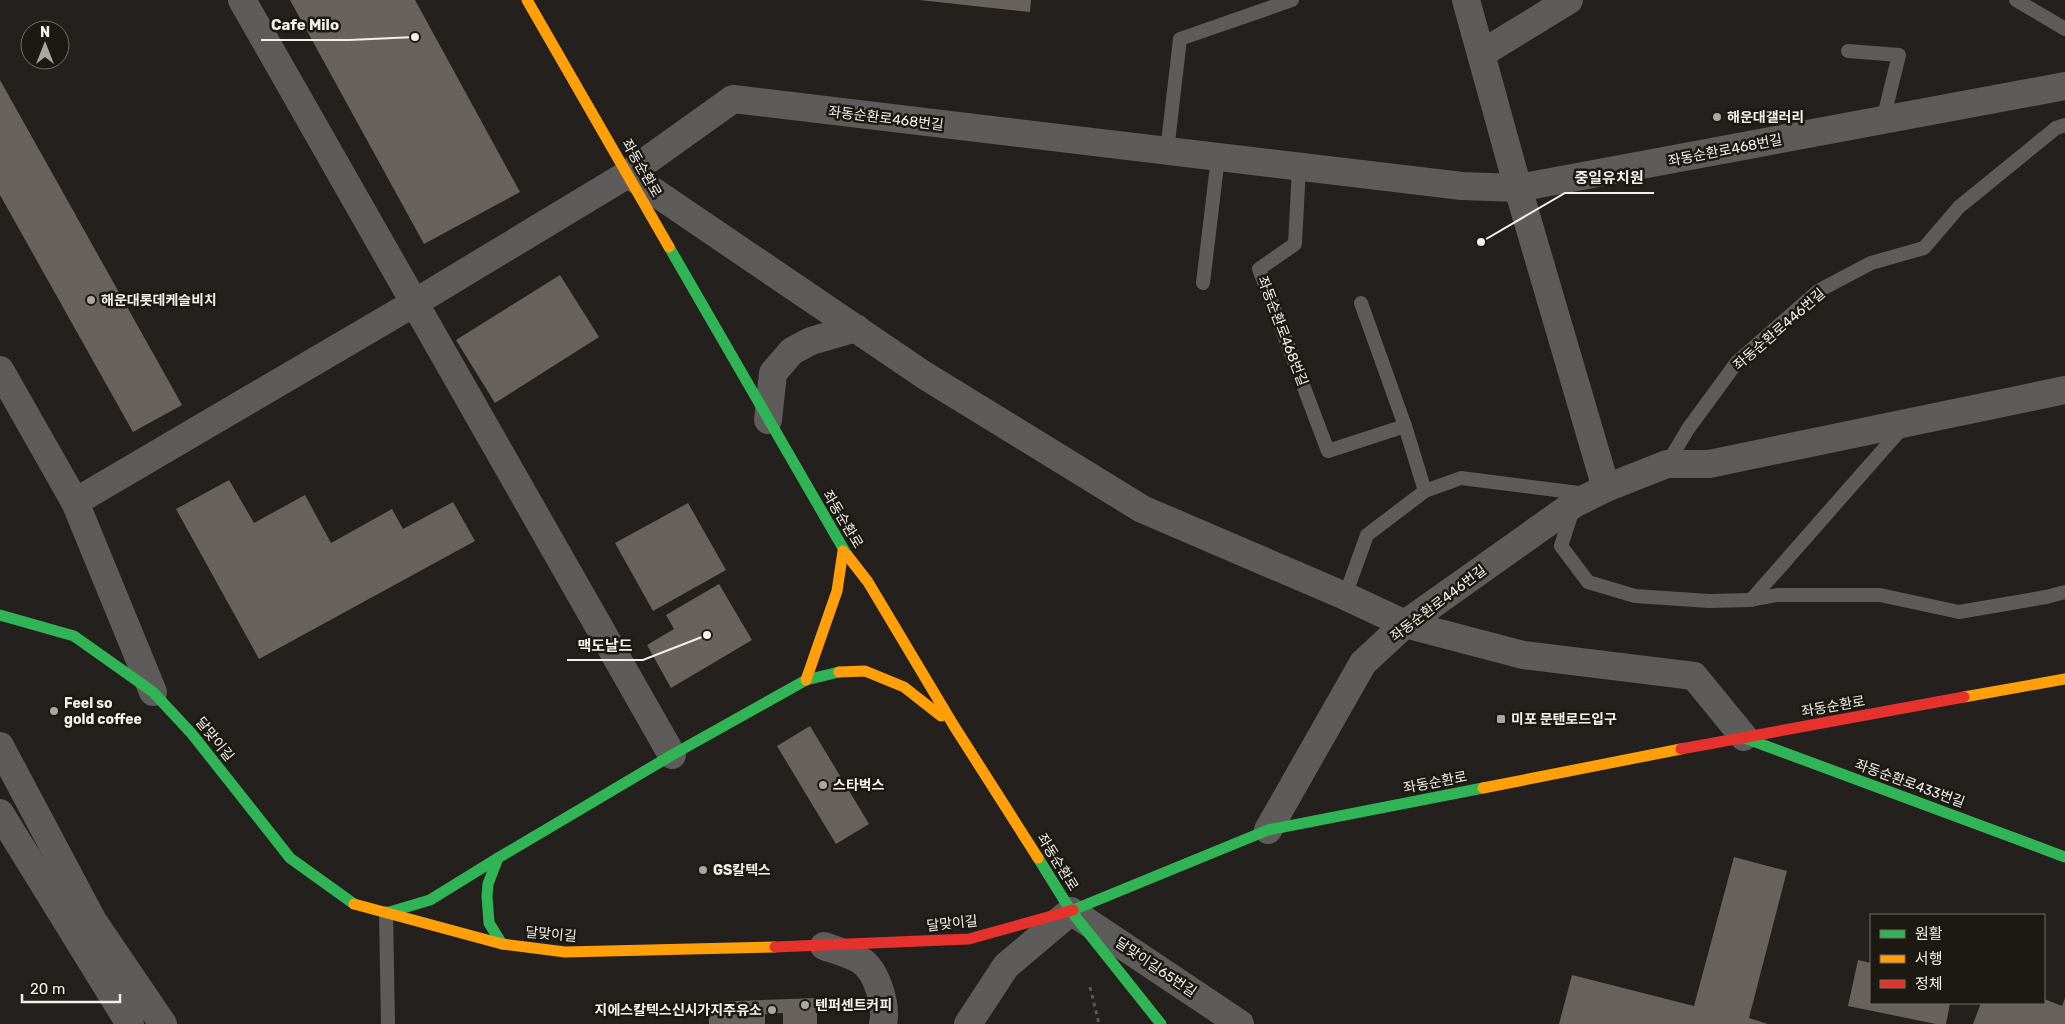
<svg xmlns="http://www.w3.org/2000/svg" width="2065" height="1024" font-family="Rubik,'Noto Sans KR',sans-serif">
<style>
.building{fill:#67635c}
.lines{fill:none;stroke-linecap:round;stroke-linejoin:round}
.path{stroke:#5a5957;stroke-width:3;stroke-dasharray:4 4;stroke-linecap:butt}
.lane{stroke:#5e5c5a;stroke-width:14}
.street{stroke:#5e5c5a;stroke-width:28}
.fast{stroke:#30b455;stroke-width:11}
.slow{stroke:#ff9f0a;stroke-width:11}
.jam{stroke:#e5322d;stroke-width:11}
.poi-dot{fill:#aaa7a3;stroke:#1c1812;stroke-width:2}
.labels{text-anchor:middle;stroke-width:5;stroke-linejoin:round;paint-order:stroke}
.poi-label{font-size:14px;font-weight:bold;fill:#f3f0eb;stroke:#1c1812;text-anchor:start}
.street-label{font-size:14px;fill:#f3f0eb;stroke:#1c1812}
.leader{fill:none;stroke:#f3f0eb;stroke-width:2}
.callout-dot{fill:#f3f0eb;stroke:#1c1812;stroke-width:2}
.callout-label{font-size:15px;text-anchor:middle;font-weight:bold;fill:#f3f0eb;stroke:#1c1812;stroke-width:5;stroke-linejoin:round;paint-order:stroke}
</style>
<rect width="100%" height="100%" fill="#23201d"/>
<g class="building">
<path d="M290,0H415L520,192L424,244Z"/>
<path d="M919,0H1031L1030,12Z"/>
<path d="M0,80L182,405L133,432L0,195Z"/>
<path d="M560,275L599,337L495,403L456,340Z"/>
<path d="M229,480L254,523L305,495L331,543L392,509L403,529L453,502L475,541L259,659L176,509Z"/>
<path d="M688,503L726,570L653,611L615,543Z"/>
<path d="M719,584L752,640L671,688L647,645L674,629L666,615Z"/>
<path d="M810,726L869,824L836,844L777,746Z"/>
<path d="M1734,857L1787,871L1749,1018L1768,1024H1559L1572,975L1694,1006Z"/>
<path d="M1858,960L1871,963V1003H1950L1946,1024H1936L1848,1006Z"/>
<path d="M817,998V1024H783V1013L765,1014V1024H709L708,1002Z"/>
<path d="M2065,998V1024H1973L1981,1003H2044V999L2062,1006Z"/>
</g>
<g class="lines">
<path class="path" d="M1090,987L1099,1024"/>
<g class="lane">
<path d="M2016,0L2065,29"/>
<path d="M1848,51L1899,55L1883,120"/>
<path d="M1167,151L1180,39L1292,0"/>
<path d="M1299,167L1295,244L1259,269L1328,451L1405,426"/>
<path d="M1203,283L1218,157"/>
<path d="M1361,303L1405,426L1425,491L1461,478L1587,494"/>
<path d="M1667,464L1688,429L1737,362L1818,291L1871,263L1924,248L1959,207L2056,128L2065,125"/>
<path d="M1573,509L1561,546L1588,582L1635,596L1709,601L1751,600L1777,595H1880L1959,612L2046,597L2065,592"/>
<path d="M1345,596L1367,535L1425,491"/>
<path d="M1751,600L1904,426"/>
<path d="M386,913L388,1024"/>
</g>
<g class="street">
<path d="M242,0L672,755"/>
<path d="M1466,0L1518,188L1606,488"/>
<path d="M1481,54L1569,0"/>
<path d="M628,174L924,375L1142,509L1345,596L1405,624L1523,655L1694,676L1744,737"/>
<path d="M0,370L75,502L153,692"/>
<path d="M768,420L773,373L792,351L811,341L856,328"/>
<path d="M75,502L416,302L628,174L733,99L1462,186L1518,188L2065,86"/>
<path d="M0,746L93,921L163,1024"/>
<path d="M0,813L130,1024"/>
<path d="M1268,830L1363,663L1405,624L1574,504L1606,488L1667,464H1709L2065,390"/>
<path d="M824,946C835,950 850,954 860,960C877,970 887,1006 883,1024"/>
<path d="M968,1024L1006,966L1071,911L1240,1024"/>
</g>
<g class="fast">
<path d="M669,247L847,555"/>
<path d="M0,615L74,636L153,692L192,734L290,858L354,904"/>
<path d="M1745,738L2065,857"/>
<path d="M1038,858L1071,911L1161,1024"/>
<path d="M1073,910L1268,830L1483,788"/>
<path d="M386,913L430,900L498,858"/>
<path d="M502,944L489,923L487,896L488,884L498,858L672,755L806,680L839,672"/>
</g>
<g class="slow">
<path d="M527,0L669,247"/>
<path d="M847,555L868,582L954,726L1038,858"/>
<path d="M839,672L865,671L904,687L941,716"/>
<path d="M806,680L837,591L843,551"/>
<path d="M1964,697L2065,679"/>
<path d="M1483,788L1681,749"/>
<path d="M354,904L502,944L565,952L775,947"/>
</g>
<g class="jam">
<path d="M1681,749L1964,697"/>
<path d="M775,947L969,939L1073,910"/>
</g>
</g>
<g class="poi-dot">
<circle cx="1717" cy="117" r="5"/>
<circle cx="91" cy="300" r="5"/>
<circle cx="54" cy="711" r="5"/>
<rect x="1496" y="714" width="10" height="10" rx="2.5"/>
<circle cx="823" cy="785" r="5"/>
<circle cx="703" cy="870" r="5"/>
<circle cx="805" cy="1005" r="5"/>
<circle cx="772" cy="1010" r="5"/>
</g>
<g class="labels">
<g class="poi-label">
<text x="1727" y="122">해운대갤러리</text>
<text x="101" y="305">해운대롯데케슬비치</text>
<text x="64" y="708">Feel so<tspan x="64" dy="16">gold coffee</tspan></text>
<text x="1511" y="724">미포 문탠로드입구</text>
<text x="833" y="790">스타벅스</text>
<text x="713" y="875">GS칼텍스</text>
<text x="815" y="1010">텐퍼센트커피</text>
<text x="762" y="1015" text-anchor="end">지에스칼텍스신시가지주유소</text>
</g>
<g class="street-label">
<text transform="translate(886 118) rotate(7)" y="5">좌동순환로468번길</text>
<text transform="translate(1725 150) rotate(-11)" y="5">좌동순환로468번길</text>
<text transform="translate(642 168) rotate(60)" y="5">좌동순환로</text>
<text transform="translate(1779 329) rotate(-41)" y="5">좌동순환로446번길</text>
<text transform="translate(1283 331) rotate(69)" y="5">좌동순환로468번길</text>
<text transform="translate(843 519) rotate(59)" y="5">좌동순환로</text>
<text transform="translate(1438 603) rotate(-37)" y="5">좌동순환로446번길</text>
<text transform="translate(1833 706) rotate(-10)" y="5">좌동순환로</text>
<text transform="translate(215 739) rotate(51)" y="5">달맞이길</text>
<text transform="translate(1435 782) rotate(-11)" y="5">좌동순환로</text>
<text transform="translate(1910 783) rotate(20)" y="5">좌동순환로433번길</text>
<text transform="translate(1058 862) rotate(58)" y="5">좌동순환로</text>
<text transform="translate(952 923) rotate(-6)" y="5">달맞이길</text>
<text transform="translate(551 934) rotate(5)" y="5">달맞이길</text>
<text transform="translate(1156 967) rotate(34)" y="5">달맞이길65번길</text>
</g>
</g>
<path class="leader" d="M415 37L349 40H261M1481 242L1565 193H1654M707 635L643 660H567"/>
<g class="callout-dot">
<circle cx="415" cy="37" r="5"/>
<circle cx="1481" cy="242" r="5"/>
<circle cx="707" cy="635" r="5"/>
</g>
<g class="callout-label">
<text x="305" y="30">Cafe Milo</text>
<text x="1609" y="183">중일유치원</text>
<text x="605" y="651">맥도날드</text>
</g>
<rect x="1870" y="914" width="175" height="90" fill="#1c1812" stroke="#726e69"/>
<rect x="1880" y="930" width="25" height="8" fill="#30b455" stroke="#726e69"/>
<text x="1915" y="939" font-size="15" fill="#f3f0eb">원활</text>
<rect x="1880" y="955" width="25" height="8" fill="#ff9f0a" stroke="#726e69"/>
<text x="1915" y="964" font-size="15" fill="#f3f0eb">서행</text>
<rect x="1880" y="980" width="25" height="8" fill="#e5322d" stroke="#726e69"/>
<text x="1915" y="989" font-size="15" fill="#f3f0eb">정체</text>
<g transform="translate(45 45)"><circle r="24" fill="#1c1812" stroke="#726e69"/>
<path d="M0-4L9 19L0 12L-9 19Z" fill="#aaa7a3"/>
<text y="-8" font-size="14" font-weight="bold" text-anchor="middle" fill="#f3f0eb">N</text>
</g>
<path d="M22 994v8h98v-8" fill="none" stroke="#f3f0eb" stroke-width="2.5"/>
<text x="30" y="994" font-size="15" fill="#f3f0eb" stroke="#1c1812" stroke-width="4" paint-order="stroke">20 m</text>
</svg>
